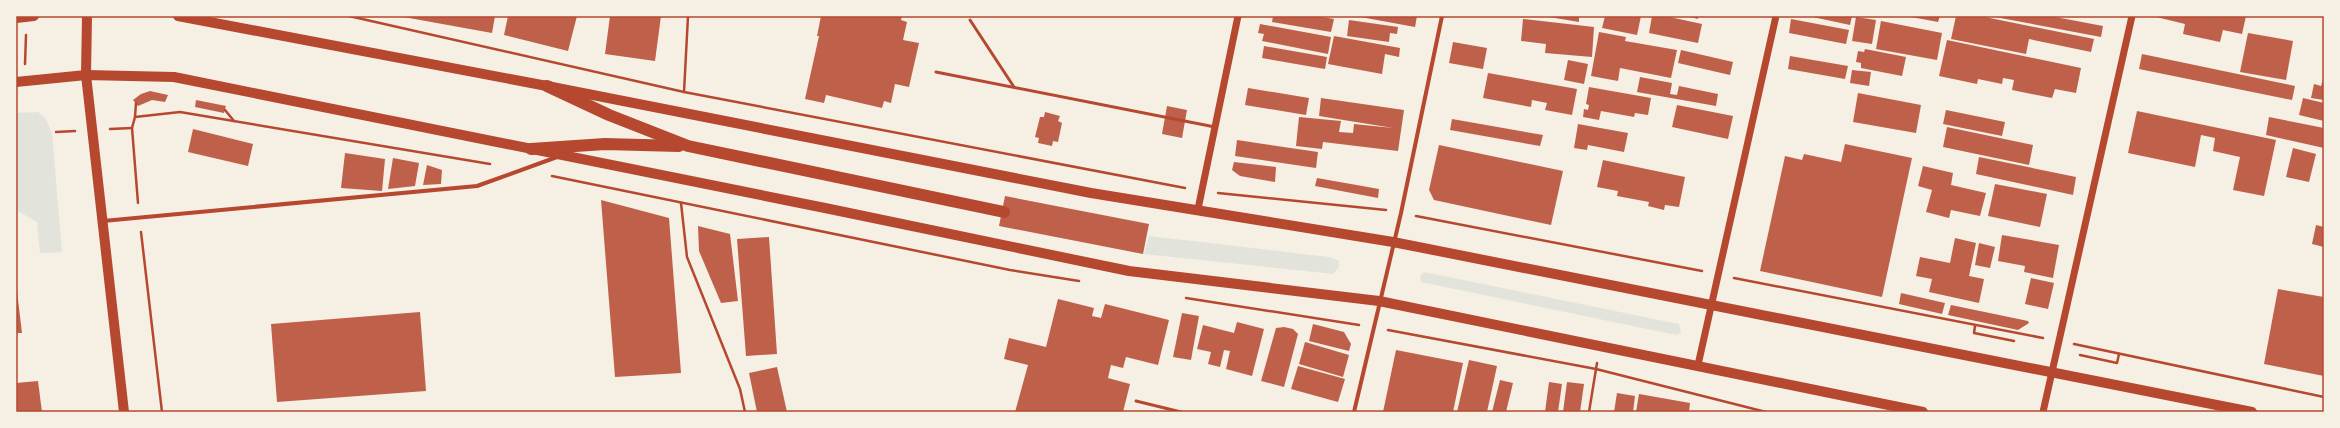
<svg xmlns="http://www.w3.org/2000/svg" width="2340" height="428" font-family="Quicksand,sans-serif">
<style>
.green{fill:#e2e4dc}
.building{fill:#bf614a}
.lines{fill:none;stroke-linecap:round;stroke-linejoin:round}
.path{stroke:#b5482f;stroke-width:2.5}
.service{stroke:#b5482f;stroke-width:3}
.minor{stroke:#b5482f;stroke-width:4}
.tertiary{stroke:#b5482f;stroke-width:7}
.primary{stroke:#b5482f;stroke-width:10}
.motorway{stroke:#b5482f;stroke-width:12}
.neatline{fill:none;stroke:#b5482f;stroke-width:1.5}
</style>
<rect width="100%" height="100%" fill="#f6efe4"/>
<g class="green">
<path d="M38,112L46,119L52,133L62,252L40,253L37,222L16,210V113Z"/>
<path d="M1149,236L1329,257L1339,261V267L1333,274L1144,254Z"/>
<path d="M1424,272L1679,324L1681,333L1676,335L1421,282L1420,276Z"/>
</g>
<g class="building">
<path d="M398,16H495L492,33Z"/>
<path d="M508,16H577L568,51L504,35Z"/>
<path d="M610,16H661L655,61L605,54Z"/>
<path d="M821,16H902L901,20L907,22L903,40L919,43L909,87L895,84L891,103L884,101L882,108L826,95L824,103L805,99L819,36H817Z"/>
<path d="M1273,16H1317L1334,19L1331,32L1272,22Z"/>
<path d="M1355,16H1417L1415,27Z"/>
<path d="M1543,16H1579V22Z"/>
<path d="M1605,16H1641L1637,35L1602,28Z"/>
<path d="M1652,16H1665L1702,24L1698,43L1649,33Z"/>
<path d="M1686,16H1698V19Z"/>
<path d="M1808,16H1852L1850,25Z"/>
<path d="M1906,16H1940L1938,22Z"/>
<path d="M1956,16H1980L2094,39L2091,52L2029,39L2026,54L1951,39Z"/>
<path d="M2050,16L2103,26L2101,37L1995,17Z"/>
<path d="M2152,16H2246L2242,34L2223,30L2220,42L2183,34L2185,24Z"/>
<path d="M1856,17L1876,20L1872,44L1852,41Z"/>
<path d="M1523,19L1594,27L1592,57L1545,53L1546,44L1521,41Z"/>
<path d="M1791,19L1849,30L1846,44L1789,33Z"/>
<path d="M1349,20L1398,27L1397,34L1390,33L1389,42L1347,36Z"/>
<path d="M1881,21L1942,33L1937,60L1876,49Z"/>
<path d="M1260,24L1331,37L1328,54L1262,41L1264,34L1258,33Z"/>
<path d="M1599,32L1626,37L1625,41L1677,50L1671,78L1620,68L1618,81L1591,76Z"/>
<path d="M2248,33L2293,41L2286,80L2240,72Z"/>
<path d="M1334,36L1400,48L1399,57L1385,54L1382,74L1328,64Z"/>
<path d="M1947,40L2081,68L2076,93L2055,89L2052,98L2012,90L2014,80L2003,78L2002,84L1978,79L1977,84L1939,76Z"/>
<path d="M1453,42L1487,48L1483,69L1449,63Z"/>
<path d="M1264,46L1327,57L1325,69L1262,58Z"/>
<path d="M1865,49L1906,57L1902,76L1861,68V63L1856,62L1858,51L1864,52Z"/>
<path d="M1681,50L1733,62L1730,75L1678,63Z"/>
<path d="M2142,54L2295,86L2292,100L2139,69Z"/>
<path d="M1790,56L1848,66L1845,79L1788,69Z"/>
<path d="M1568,60L1588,64L1584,84L1564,80Z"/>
<path d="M1852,70L1871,72L1869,86L1850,83Z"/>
<path d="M1488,73L1577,89L1572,115L1545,110L1547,103L1532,100L1531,107L1483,98Z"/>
<path d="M2324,76V100L2311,98L2314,84L2321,86Z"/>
<path d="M1640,77L1672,83L1670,94L1677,95L1679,86L1718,94L1716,106L1637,92Z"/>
<path d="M1589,87L1651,98L1648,115L1635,113L1634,117L1601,111L1599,120L1583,117L1584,109L1588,110L1589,105L1586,104Z"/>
<path d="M1248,88L1309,98L1306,115L1245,105Z"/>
<path d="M150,91L168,95L165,102L152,100L138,106L133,100L141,94Z"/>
<path d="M1858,93L1921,105L1916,133L1853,122Z"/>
<path d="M1321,98L1404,110L1398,151L1323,142L1322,149L1296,146L1299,117L1341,121L1339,132L1353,133L1354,124L1393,128L1319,116Z"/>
<path d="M2303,98L2324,103V121L2299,115Z"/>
<path d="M196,100L226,106L224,113L195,107Z"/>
<path d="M1677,105L1733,116L1728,139L1672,127Z"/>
<path d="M1167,106L1187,110L1182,138L1162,134Z"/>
<path d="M1946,110L2005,122L2002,136L1943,124Z"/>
<path d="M2137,111L2276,140L2264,196L2233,190L2240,157L2213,151L2215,138L2201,135L2195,167L2128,153Z"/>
<path d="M1045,112L1060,116L1058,121L1062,123L1058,142L1053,141L1052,146L1038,143L1039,138L1035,137L1040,117H1044Z"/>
<path d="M2269,117L2324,128V148L2266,135Z"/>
<path d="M1452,119L1543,135L1540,146L1450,130Z"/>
<path d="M1578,124L1628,133L1624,152L1588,145L1587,150L1574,148Z"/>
<path d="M1947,127L2033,145L2029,165L1943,147Z"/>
<path d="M193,129L253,144L248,166L188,152Z"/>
<path d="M1237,140L1318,152L1316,168L1235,156Z"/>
<path d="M1845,144L1912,158L1882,297L1760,271L1785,156L1802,160L1804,154L1841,162Z"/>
<path d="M1439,145L1563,171L1551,225L1434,200L1429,190Z"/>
<path d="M2293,148L2316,154L2309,182L2286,177Z"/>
<path d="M345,153L385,159L382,191L341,188Z"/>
<path d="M1979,157L2076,177L2073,195L1976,174Z"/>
<path d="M393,158L419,163L415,186L388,189Z"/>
<path d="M1603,160L1685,177L1679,207L1665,205L1664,210L1648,206L1649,202L1617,196L1618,191L1597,187Z"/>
<path d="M1234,162L1276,167L1275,182L1240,176L1232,170Z"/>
<path d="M427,165L442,170L441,184L423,185Z"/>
<path d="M1923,166L1953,173L1951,185L1986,193L1980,216L1951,210L1949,218L1926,212L1932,190L1918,186Z"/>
<path d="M1317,178L1379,189L1378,198L1315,186Z"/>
<path d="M1995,184L2047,194L2040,227L1988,216Z"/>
<path d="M1005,196L1149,224L1143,254L999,226Z"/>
<path d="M601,200L669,218L681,373L615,377Z"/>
<path d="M2316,225L2324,227V247L2312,244Z"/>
<path d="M698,226L730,234L738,301L721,303L699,251Z"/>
<path d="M2002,235L2059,245L2053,278L2024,272L2025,266L1998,261Z"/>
<path d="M769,237L777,354L746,356L737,239Z"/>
<path d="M1955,238L1976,243L1969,276L1984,279L1979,303L1929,292L1932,279L1916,276L1920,257L1950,263Z"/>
<path d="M1979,243L1995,247L1990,268L1975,265Z"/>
<path d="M2031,278L2054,283L2048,309L2025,304Z"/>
<path d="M16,283L22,333H16Z"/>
<path d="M2278,289L2324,297V376L2264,364Z"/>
<path d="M1901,293L1945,303L1942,314L1899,304Z"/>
<path d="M1058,299L1094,308L1092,316L1101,318L1105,304L1169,320L1158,365L1126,357L1123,368L1111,365L1108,378L1130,384L1123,412H1015L1028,365L1004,359L1009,338L1046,347Z"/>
<path d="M1951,305L2028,321L2029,323L2018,330L1948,315Z"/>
<path d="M420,312L426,391L277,402L271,324Z"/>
<path d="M1182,313L1199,316L1191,360L1173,357Z"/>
<path d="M1237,322L1264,329L1252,376L1226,369L1230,351L1224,350L1220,367L1208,364L1211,352L1197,349L1203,325L1234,333Z"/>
<path d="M1313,324L1344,332L1351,344L1349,351L1309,341Z"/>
<path d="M1284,327L1293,329L1298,334L1284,387L1261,381L1276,328Z"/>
<path d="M1305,342L1349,355L1343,377L1299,364Z"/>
<path d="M1396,350L1463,363L1453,412H1383Z"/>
<path d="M1469,360L1497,366L1487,412H1457Z"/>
<path d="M1298,366L1345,379L1338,402L1291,389Z"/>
<path d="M777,367L787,412H757L749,373Z"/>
<path d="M1500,380L1513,383L1506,412H1492Z"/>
<path d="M38,381L42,412H16V383Z"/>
<path d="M1549,382L1562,384L1558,412H1545Z"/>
<path d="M1567,382L1584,384L1580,412H1563Z"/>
<path d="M1617,393L1635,396L1633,412H1614Z"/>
<path d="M1639,394L1690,403L1689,412H1636Z"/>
</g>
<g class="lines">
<g class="path">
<path d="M349,16L684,92L1185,188"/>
<path d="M25,64L26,35"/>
<path d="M684,92L688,16"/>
<path d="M225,110L234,121"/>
<path d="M135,117L136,103"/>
<path d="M110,129L132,128"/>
<path d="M56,132L75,131"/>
<path d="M552,176L1010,270L1079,281"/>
<path d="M1218,193L1386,210"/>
<path d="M138,203L132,128L135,117L180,112L490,164"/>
<path d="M681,203L687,257L740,389L745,412"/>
<path d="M1416,216L1702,271"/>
<path d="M141,232L162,412"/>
<path d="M1734,278L2043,338"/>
<path d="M1186,298L1359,325"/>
<path d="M1975,326L1974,333L2014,341"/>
<path d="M1388,330L1596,369L1766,412"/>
<path d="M2074,344L2324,397"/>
<path d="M2080,355L2117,363L2119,354"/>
<path d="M1589,412L1597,363"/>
</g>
<g class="service">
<path d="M970,20L1014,87"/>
<path d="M936,72L1215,127"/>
<path d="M1136,401L1181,412"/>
</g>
<g class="minor">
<path d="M103,221L477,186L557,157"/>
<path d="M1354,412L1401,213L1442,16"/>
</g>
<g class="tertiary">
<path d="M1198,209L1238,16"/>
<path d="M1698,365L1776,16"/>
<path d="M2043,412L2132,16"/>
</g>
<g class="primary">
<path d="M87,16L86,75L124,412"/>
<path d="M178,16L547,86L1091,193L1393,242L2252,412"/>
<path d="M16,18L34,16"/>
<path d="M16,82L86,75L174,77L825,208L1129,271L1379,301L1923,412"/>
</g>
<g class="motorway">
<path d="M547,86L609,115L688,146L1004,212"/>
<path d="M531,149L605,144L679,146"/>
</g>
</g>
<rect width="2340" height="428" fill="none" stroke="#f6efe4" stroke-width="34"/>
<rect x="17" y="17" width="2306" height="394" class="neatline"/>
</svg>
